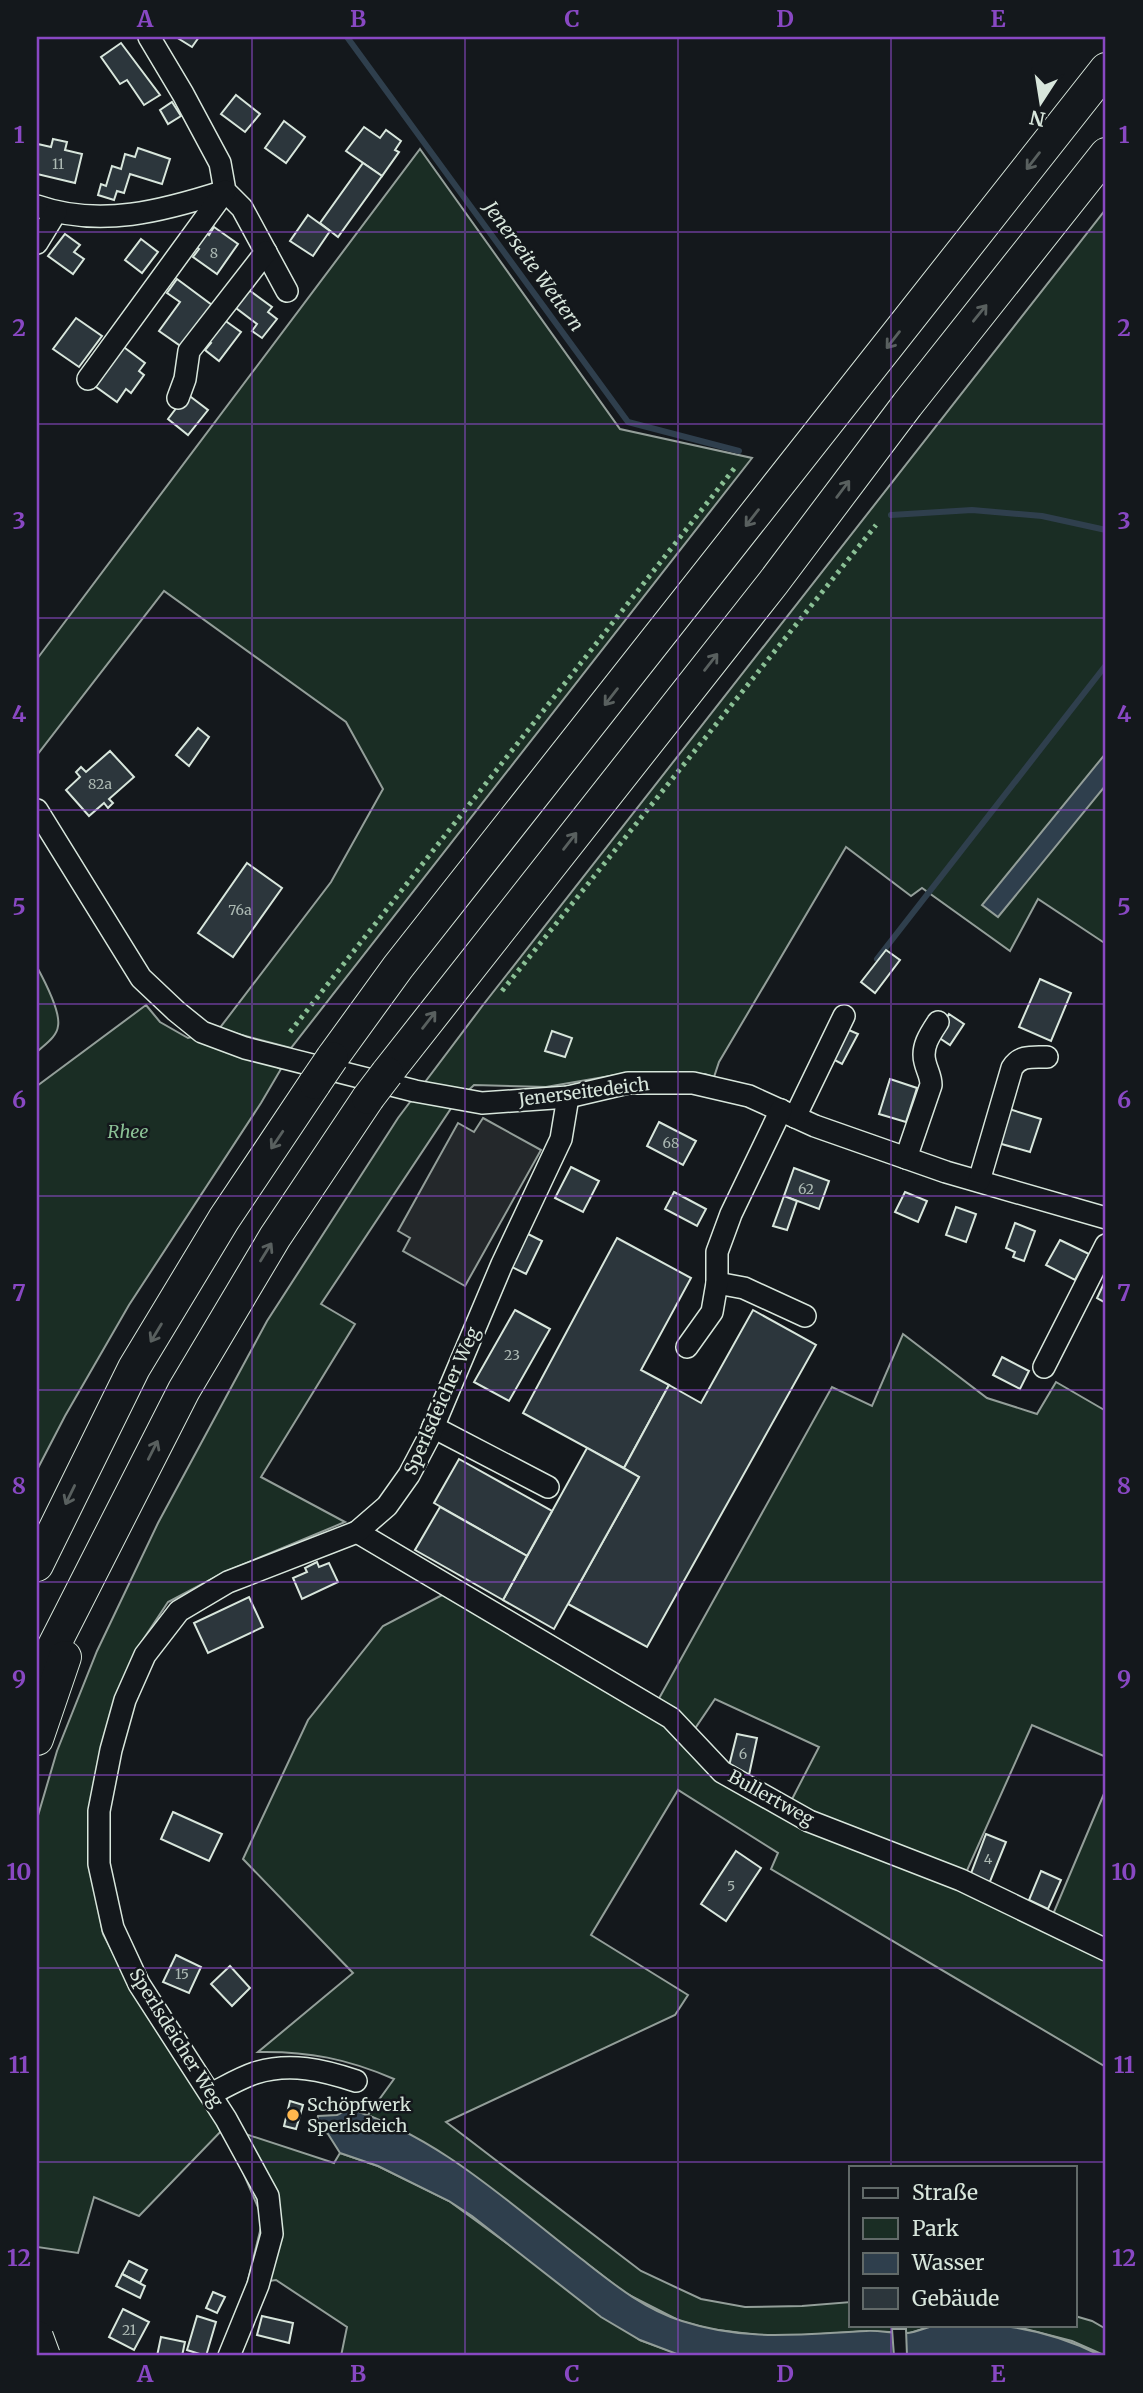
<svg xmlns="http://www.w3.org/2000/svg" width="1143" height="2393" font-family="Merriweather,serif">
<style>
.green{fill:#1a2d24;stroke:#939e99;stroke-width:2}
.parking{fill:#24282b;stroke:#939e99;stroke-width:2}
.water{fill:#2f3f4d;stroke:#939e99;stroke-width:2}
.pier{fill:#14181c;stroke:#939e99;stroke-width:2}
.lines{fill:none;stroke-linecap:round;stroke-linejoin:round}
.stream{stroke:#2f3f4d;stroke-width:6}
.building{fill:#2c363c;stroke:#d8e6dc;stroke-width:2}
.minor-casing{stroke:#d8e6dc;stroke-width:24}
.highway-casing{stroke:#d8e6dc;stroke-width:34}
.minor{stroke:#14181c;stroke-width:21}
.highway{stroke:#14181c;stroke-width:32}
.highway-bridge-casing{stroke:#d8e6dc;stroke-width:34;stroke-linecap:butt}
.highway-bridge{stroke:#14181c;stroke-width:32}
.hedge{stroke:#8ac095;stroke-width:5;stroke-dasharray:3.5 5;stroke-linecap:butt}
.oneway{stroke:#59605f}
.grid{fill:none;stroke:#8948c3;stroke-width:2;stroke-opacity:0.55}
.poi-dot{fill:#ffb74d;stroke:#14181c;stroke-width:2.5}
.labels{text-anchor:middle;stroke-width:5;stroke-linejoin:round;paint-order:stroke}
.number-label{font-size:14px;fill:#adbab4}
.street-label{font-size:18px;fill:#d8e6dc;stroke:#14181c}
.park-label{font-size:18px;font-style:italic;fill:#8ac095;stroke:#14181c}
.poi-label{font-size:18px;fill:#d8e6dc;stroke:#14181c;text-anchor:start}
.water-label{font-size:19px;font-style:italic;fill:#d8e6dc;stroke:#14181c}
.neatline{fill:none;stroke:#8948c3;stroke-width:2.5}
.grid-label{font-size:23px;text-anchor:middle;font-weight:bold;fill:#8948c3}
</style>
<rect width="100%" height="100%" fill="#14181c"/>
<g class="green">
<path d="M420,149L620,429L752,458L291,1048L219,1029L331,882L383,789L346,722L164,591L37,755V659Z"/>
<path d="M1106,209V944L1038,899L1010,951L922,888L911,896L846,847L719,1062L714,1077L705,1074L633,1072L546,1087L474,1085L454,1104L321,1304L355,1324L261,1477L345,1522L225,1572L168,1602L135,1652L90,1861L103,1934L133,1992L224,2127L334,2163L340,2153L378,2166L449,2201L640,2340L684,2356H341L347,2327L276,2280L247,2284L263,2219L224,2128L139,2216L94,2197L78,2253L37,2247V1819L57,1751L97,1651L158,1523L267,1321L398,1118L483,1005Z"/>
<path d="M37,967C44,980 61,1011 58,1026C57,1037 44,1045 37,1052Z"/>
<path d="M146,1005L160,1022L188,1038L192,1037L282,1059L277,1067L281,1069L261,1103L129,1305L65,1416L37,1470V1086Z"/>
<path d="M903,1334L987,1398L1037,1414L1056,1382L1106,1411V1757L1032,1725L965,1875L790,1803L819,1747L715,1699L694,1730L657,1702L832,1387L872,1406Z"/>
<path d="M446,1593L666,1723L719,1775L958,1884L1106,1957V2067L771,1869L778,1853L678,1790L591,1935L688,1995L675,2015L446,2122L641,2271L701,2299L745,2307L802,2306L851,2302V2325H935L910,2333L869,2331L773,2337L710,2329L680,2321L625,2293L458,2164L368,2115L394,2079C348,2059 308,2051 258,2052L353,1973L243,1859L308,1720L383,1626Z"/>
<path d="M1106,1789V1945L1051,1919Z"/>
<path d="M1075,2316L1092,2321L1106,2329V2356L1072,2341L1014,2326L991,2325H1075Z"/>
</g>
<path class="parking" d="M483,1118L541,1150L465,1286L403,1251L410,1238L398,1231L458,1123L474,1132Z"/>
<g class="water">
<path d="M1106,753V785L998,917L982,905Z"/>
<path d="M349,2109C437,2135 509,2203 579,2257C611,2282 643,2309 682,2321C747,2342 800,2334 866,2331C880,2330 894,2334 908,2333C918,2332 928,2326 938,2325C995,2320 1051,2330 1102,2356H923L911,2354L901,2356H682L640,2340L601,2317L472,2216L449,2201L378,2166L340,2153L328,2134L316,2127L318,2116L337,2115Z"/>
</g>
<path class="pier" d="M892,2329H906L907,2356H894Z"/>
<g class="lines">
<g class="stream">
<path d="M347,37L628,422L739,451"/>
<path d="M891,515L972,510L1042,516L1106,530"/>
<path d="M877,959L1106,665"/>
</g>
</g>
<g class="building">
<path d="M176,37H199L192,47Z"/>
<path d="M121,43L160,95L144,105L127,80L120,84L101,57Z"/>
<path d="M236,95L260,114L245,132L221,114Z"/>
<path d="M172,102L181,116L168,124L160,110Z"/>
<path d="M284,121L305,137L286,163L265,148Z"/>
<path d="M364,127L380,138L386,130L401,141L395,150L399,152L382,176L346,151Z"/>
<path d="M53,139L67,142L65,150L82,154L75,183L37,174L38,144L51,147Z"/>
<path d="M138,148L170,159L162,184L130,174L124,193L117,191L114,200L98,195L101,184L106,186L112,166L121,169L125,154L135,157Z"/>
<path d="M363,163L382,176L338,237L320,223Z"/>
<path d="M308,215L330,231L313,256L290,241Z"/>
<path d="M214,227L238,244L217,274L193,257L199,249L193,245L203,231L209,235Z"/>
<path d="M65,234L80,245L74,252L84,259L73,274L48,256Z"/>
<path d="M141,239L158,252L142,273L125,260Z"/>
<path d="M177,279L212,305L182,347L159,331L180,302L167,293Z"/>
<path d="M245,287L272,307L268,312L277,319L262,338L252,331L257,324L232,305Z"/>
<path d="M220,317L241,332L219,361L205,350L211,343L204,338Z"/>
<path d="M76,318L102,336L79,367L53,349Z"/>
<path d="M121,345L145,363L139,371L144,375L131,393L126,389L117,402L92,384Z"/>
<path d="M187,394L208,410L188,435L168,419Z"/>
<path d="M198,728L209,737L189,766L176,755Z"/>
<path d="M110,751L134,777L109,799L113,803L108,808L104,803L89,816L66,790L80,777L76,772L81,767L86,772Z"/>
<path d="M247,863L282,888L233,957L198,933Z"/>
<path d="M886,950L900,960L875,993L861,982Z"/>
<path d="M1040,979L1071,993L1051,1041L1019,1027Z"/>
<path d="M949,1014L964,1024L950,1045L935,1035Z"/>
<path d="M842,1027L858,1034L842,1064L827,1056Z"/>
<path d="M552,1031L572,1038L565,1057L545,1051Z"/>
<path d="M890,1079L917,1088L906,1122L879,1114Z"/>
<path d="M1009,1109L1041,1119L1030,1152L998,1143Z"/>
<path d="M659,1122L696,1141L683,1165L647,1146Z"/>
<path d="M571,1167L599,1181L583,1212L555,1198Z"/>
<path d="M794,1168L829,1181L819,1209L784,1196Z"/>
<path d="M674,1192L706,1209L697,1226L665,1209Z"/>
<path d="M905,1192L927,1201L918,1222L895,1212Z"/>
<path d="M784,1196L797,1201L787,1230L773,1226Z"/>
<path d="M956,1207L976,1214L966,1242L946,1235Z"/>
<path d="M1015,1223L1035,1231L1024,1261L1013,1257L1015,1252L1006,1248Z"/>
<path d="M520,1230L542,1241L526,1274L504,1263Z"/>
<path d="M617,1238L691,1278L641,1370L669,1385L624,1468L523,1413Z"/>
<path d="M1060,1240L1089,1254L1075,1280L1046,1265Z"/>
<path d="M1106,1279V1303L1097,1298Z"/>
<path d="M515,1310L550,1329L509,1401L474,1382Z"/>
<path d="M753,1310L816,1345L647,1647L568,1604L639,1477L624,1468L669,1385L701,1403Z"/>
<path d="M1002,1357L1029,1371L1020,1389L993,1375Z"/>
<path d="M587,1448L639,1477L554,1629L503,1600Z"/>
<path d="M459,1459L552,1511L527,1556L434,1503Z"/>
<path d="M440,1507L527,1556L503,1600L415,1550Z"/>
<path d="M317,1562L319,1567L329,1563L338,1582L302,1599L293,1578L307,1572L305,1568Z"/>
<path d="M249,1597L263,1627L208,1653L194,1623Z"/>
<path d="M737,1734L757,1738L749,1775L728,1770Z"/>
<path d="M173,1812L222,1834L209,1861L161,1839Z"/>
<path d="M986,1834L1006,1842L989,1884L970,1876Z"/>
<path d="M736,1851L761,1868L726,1921L701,1904Z"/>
<path d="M1041,1871L1061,1880L1048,1909L1029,1900Z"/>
<path d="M176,1955L201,1967L189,1993L163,1982Z"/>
<path d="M230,1966L250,1988L232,2006L211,1984Z"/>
<path d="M290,2101L303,2105L296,2129L284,2126Z"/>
<path d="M129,2261L147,2270L140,2283L122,2274Z"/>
<path d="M122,2274L145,2286L140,2298L116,2286Z"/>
<path d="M213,2292L225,2297L217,2313L206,2308Z"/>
<path d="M123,2309L149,2322L134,2350L109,2337Z"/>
<path d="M197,2316L216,2322L206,2356L187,2350Z"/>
<path d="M262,2316L293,2323L289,2343L257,2335Z"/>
<path d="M161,2337L185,2342L182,2356H157Z"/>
</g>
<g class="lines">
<g class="minor-casing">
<g id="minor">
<path d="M149,37L183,94L220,163L225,191L242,208L287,291"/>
<path d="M37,206C100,228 163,211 225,191"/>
<path d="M37,243L56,212"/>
<path d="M88,379L225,191"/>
<path d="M178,398L185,379L189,351L266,252"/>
<path d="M37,810L141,978L176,1011L202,1032L245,1048L415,1091L482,1103L568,1097L628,1083H693L749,1096L815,1126L946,1172L1106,1218"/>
<path d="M795,1117L844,1016"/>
<path d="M906,1158L931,1085C931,1076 927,1071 925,1062C921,1047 930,1034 938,1022"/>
<path d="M979,1181L1012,1068C1020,1055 1032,1057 1047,1057"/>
<path d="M717,1283L744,1288L805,1316"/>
<path d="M687,1347L712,1312L717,1283V1252L731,1214L781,1110"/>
<path d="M1044,1367L1106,1245"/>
<path d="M433,1427L548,1487"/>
<path d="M357,1532L671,1718L722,1772L809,1821L961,1880L1106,1950"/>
<path d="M211,2094C225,2087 240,2078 255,2073C290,2062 323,2070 356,2081"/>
<path d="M229,2356L258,2285L272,2234L268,2196L226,2119L139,1984L113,1928L99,1864V1811L111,1750L125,1700L145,1655L179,1611L228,1582L357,1532L387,1506L409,1475L429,1437L502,1264L561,1139L568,1097"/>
</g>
</g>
<g class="highway-casing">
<g id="highway">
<path d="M332,1058L398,967L1106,69"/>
<path d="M387,1073L773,583L907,405L1106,154"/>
<path d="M37,1565L134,1368L224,1219L315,1083"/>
<path d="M37,1679L184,1390L275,1237L368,1098"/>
<path d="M37,1739L65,1657"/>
</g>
</g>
<use href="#minor" class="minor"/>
<use href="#highway" class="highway"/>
<g class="highway-bridge-casing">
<g id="highway-bridge">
<path d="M315,1083L332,1058"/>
<path d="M368,1098L387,1073"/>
<path d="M37,2337L44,2356"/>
</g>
</g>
<use href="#highway-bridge" class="highway-bridge"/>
<g class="hedge">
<path d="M502,991L876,525"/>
<path d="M290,1032L737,465"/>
</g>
</g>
<defs><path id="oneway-shaft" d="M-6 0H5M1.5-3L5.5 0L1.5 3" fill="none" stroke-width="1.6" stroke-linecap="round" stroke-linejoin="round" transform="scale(1.75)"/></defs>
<g class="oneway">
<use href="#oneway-shaft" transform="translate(1033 161) rotate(128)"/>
<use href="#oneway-shaft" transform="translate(980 313) rotate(-51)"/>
<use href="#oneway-shaft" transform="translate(893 340) rotate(128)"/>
<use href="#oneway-shaft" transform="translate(843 489) rotate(-53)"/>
<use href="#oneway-shaft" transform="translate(752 518) rotate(128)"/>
<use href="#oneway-shaft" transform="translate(711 662) rotate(-52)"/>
<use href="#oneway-shaft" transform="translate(611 697) rotate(128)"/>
<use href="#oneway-shaft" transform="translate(570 841) rotate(-52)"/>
<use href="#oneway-shaft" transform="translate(429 1020) rotate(-52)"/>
<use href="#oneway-shaft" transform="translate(277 1140) rotate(124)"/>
<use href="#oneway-shaft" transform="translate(266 1252) rotate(-58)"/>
<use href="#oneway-shaft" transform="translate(156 1333) rotate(121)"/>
<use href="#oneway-shaft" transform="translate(153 1450) rotate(-63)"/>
<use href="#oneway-shaft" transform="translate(70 1495) rotate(116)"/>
</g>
<path class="grid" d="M252,37V2356M465,37V2356M678,37V2356M891,37V2167M37,232H1106M37,424H1106M37,618H1106M37,810H1106M37,1004H1106M37,1196H1106M37,1390H1106M37,1582H1106M37,1775H1106M37,1968H1106M37,2162H1106M891,2325V2356"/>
<circle class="poi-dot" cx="293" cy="2115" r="7"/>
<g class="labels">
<g class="number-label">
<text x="58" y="169">11</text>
<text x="214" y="258">8</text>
<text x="100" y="789">82a</text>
<text x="240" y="915">76a</text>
<text x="671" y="1148">68</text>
<text x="806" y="1194">62</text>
<text x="512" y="1360">23</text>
<text x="743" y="1759">6</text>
<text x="988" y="1864">4</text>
<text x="731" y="1891">5</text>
<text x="182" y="1979">15</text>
<text x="129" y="2335">21</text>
</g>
<g class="street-label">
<text transform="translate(584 1092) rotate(-7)" y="6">Jenerseitedeich</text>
<text transform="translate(442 1401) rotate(-66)" y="6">Sperlsdeicher Weg</text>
<text transform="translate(771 1798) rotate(29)" y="6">Bullertweg</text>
<text transform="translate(176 2038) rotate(58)" y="6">Sperlsdeicher Weg</text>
</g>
<g class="park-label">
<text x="128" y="1138">Rhee</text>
</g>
<g class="poi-label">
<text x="307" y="2111">Schöpfwerk<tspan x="307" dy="21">Sperlsdeich</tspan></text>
</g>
<g class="water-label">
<text transform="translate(534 266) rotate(54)" y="7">Jenerseite Wettern</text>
</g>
</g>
<rect width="1143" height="2393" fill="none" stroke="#14181c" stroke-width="77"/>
<rect x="849" y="2166" width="228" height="161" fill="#14181c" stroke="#626a69" stroke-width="2"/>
<rect x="863" y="2188" width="35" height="10" fill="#14181c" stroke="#626a69" stroke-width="2"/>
<text x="912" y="2200" font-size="21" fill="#d8e6dc">Straße</text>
<rect x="863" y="2218" width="35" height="21" fill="#1a2d24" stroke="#626a69" stroke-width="2"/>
<text x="912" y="2236" font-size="21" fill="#d8e6dc">Park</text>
<rect x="863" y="2253" width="35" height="21" fill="#2f3f4d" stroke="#626a69" stroke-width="2"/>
<text x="912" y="2270" font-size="21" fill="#d8e6dc">Wasser</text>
<rect x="863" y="2288" width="35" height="21" fill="#2c363c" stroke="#626a69" stroke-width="2"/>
<text x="912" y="2306" font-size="21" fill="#d8e6dc">Gebäude</text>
<g transform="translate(1041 102) rotate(192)" stroke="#14181c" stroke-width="5" paint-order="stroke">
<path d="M0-5L12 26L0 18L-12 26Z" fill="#d8e6dc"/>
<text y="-10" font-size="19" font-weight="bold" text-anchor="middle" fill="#d8e6dc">N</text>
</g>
<rect x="38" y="38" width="1066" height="2316" class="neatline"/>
<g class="grid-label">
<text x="145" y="27">A</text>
<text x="358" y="27">B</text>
<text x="572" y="27">C</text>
<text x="785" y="27">D</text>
<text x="998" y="27">E</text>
<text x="19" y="143">1</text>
<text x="1124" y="143">1</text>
<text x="19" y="336">2</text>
<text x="1124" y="336">2</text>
<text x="19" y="529">3</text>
<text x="1124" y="529">3</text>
<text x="19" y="722">4</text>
<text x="1124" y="722">4</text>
<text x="19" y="915">5</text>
<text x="1124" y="915">5</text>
<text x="19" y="1108">6</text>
<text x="1124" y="1108">6</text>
<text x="19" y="1301">7</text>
<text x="1124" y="1301">7</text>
<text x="19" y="1494">8</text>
<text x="1124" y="1494">8</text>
<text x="19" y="1687">9</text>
<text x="1124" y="1687">9</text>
<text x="19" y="1880">10</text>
<text x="1124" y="1880">10</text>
<text x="19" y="2073">11</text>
<text x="1124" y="2073">11</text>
<text x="19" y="2266">12</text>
<text x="1124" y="2266">12</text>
<text x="145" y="2382">A</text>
<text x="358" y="2382">B</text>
<text x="572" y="2382">C</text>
<text x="785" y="2382">D</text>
<text x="998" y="2382">E</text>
</g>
</svg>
